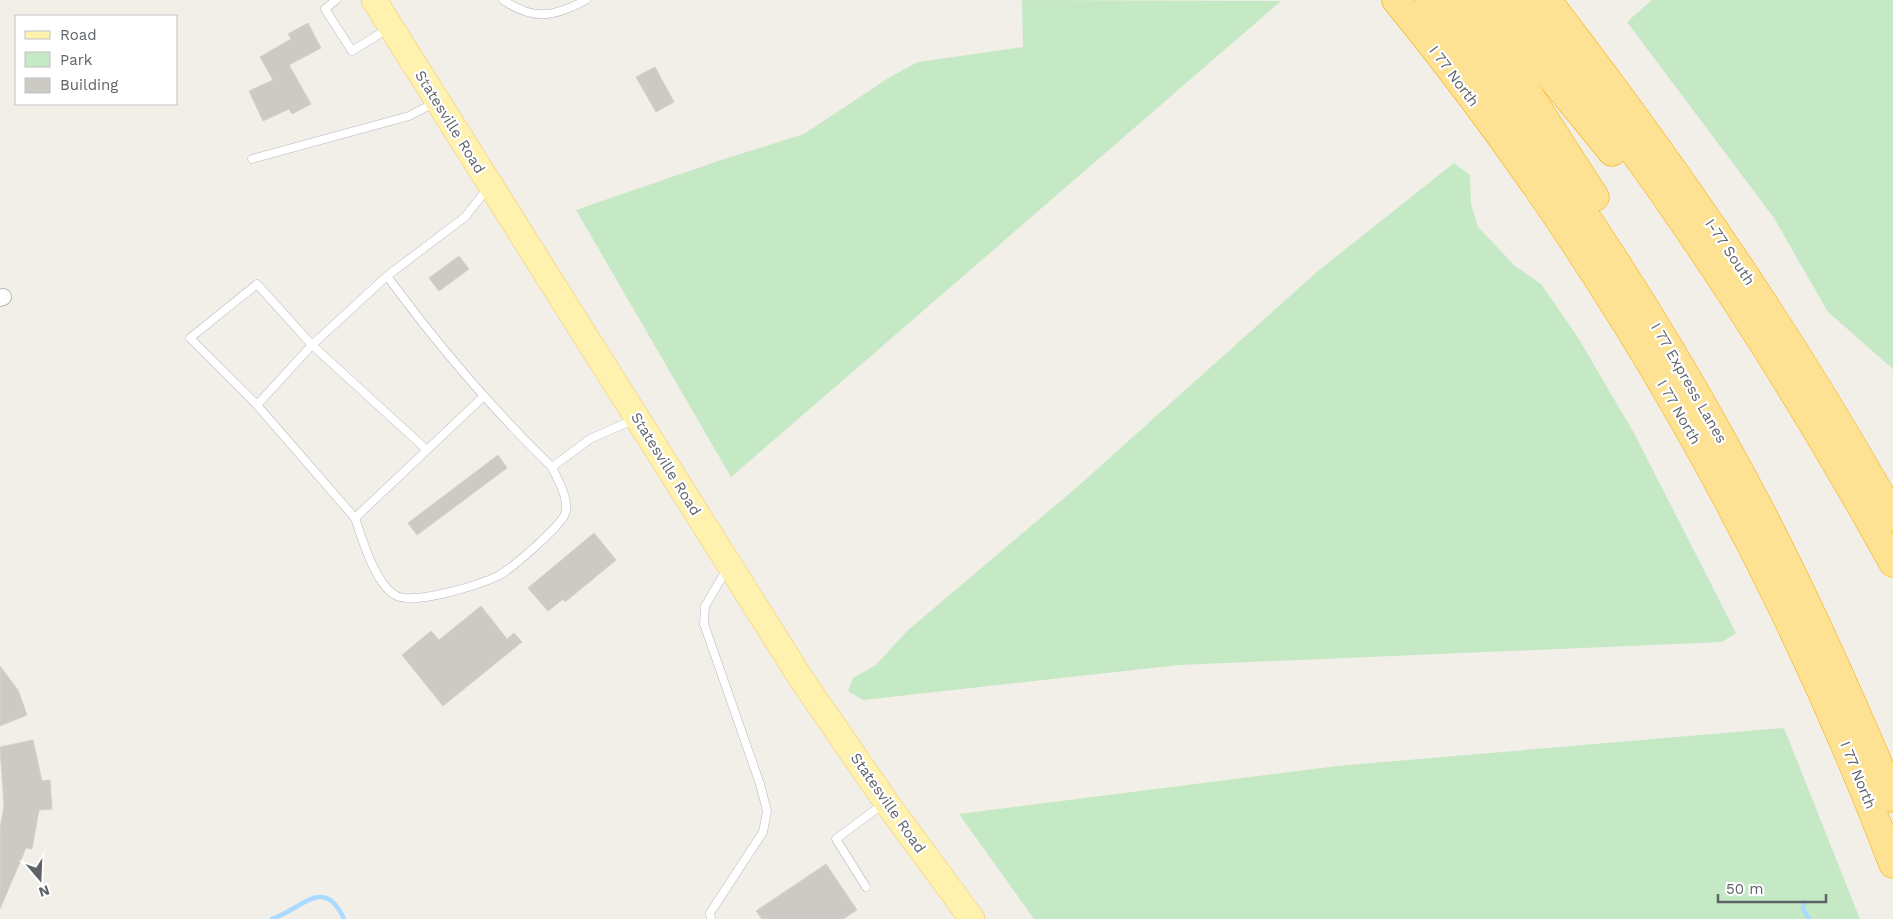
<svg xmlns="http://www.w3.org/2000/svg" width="1893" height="919" font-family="'Work Sans',sans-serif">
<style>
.green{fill:#c5e8c5}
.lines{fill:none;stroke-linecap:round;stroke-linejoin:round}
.stream{stroke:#aadaff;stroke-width:4.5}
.building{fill:#cccac5;stroke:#d6d1c6}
.service-casing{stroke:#b5b8bc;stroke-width:9}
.minor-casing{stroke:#b5b8bc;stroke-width:18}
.primary-casing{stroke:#f2c960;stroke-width:26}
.motorway-casing{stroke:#f9ab00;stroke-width:29}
.service{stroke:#fff;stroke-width:8}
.minor{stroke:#fff;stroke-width:16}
.primary{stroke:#fff2af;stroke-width:25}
.motorway{stroke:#fde293;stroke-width:28}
.labels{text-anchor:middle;stroke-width:4.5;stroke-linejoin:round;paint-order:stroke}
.street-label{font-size:15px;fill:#5f6368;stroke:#fff}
</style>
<rect width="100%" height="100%" fill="#f1efe8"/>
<g class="green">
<path d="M1022,0L1281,1L731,477L576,210L721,160L804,134L890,77L918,62L1023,47Z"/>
<path d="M1652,0H1893V369L1828,312L1774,218L1627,22Z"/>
<path d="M1454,163L1470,175L1471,204L1478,227L1515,266L1541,284L1577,336L1634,433L1736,633L1722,642L1179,665L863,700L848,691L853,678L876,665L907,631L1076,488L1318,271Z"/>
<path d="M1784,728L1860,919H1034L959,814L1337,766Z"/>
</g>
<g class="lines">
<g class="stream">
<path d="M1804,902L1803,909L1809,919"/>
<path d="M272,919C302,909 324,875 344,919"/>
</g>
</g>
<g class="building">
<path d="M308,23L321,48L289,65L311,104L292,114L289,109L263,121L249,91L273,80L260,57L291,39L288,34Z"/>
<path d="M655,67L674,102L656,112L636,77Z"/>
<path d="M459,256L469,269L439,291L429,278Z"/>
<path d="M498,455L507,468L417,535L408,523Z"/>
<path d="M594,533L616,560L565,602L563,599L548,611L528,588Z"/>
<path d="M481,606L507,639L514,633L522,642L443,706L402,655L431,631L439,640Z"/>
<path d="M0,666L18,690L27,715L0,726Z"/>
<path d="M33,740L42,781L50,780L52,809L39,810L32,849L26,848L0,909V829L4,805L0,747Z"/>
<path d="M826,864L857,910L843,919H762L756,911Z"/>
</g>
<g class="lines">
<g class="service-casing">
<g id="service">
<path d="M336,0L325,9L352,51L389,28"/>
<path d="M503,0C534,21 554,17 586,0"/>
<path d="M252,159L409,116L436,102"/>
<path d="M387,276L465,217L487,189"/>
<path d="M257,405L190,338L257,284L312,345L387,276C437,344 491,408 552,467L590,439L635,419"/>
<path d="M427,450L312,345L257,405L355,518L484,396"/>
<path d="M355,518C362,539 375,583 395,595C412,606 479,585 498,576C511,569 559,528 565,514C570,500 558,480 552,467"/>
<path d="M866,887L836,839L883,804"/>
<path d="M711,919L710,913L763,832L767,811L760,784L704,624L705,606L727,569"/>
</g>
</g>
<g class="minor-casing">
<path id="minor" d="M0,298L3,297"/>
</g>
<g class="primary-casing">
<path id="primary" d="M374,0L800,677L886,802L972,919"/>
</g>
<g class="motorway-casing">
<g id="motorway">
<path d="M1396,0C1607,259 1774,552 1893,864"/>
<path d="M1429,0C1539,141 1639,288 1725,445C1789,559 1842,678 1893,798"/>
<path d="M1460,0L1519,79L1595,197"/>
<path d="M1488,0L1612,152"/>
<path d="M1518,0C1660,175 1784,366 1893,563"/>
<path d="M1547,0C1674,165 1792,335 1893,517"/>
</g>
</g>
<use href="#service" class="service"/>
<use href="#minor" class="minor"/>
<use href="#primary" class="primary"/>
<use href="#motorway" class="motorway"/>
</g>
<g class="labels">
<g class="street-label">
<text transform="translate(1454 76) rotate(53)" y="5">I 77 North</text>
<text transform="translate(450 122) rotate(58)" y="5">Statesville Road</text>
<text transform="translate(1730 252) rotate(56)" y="5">I-77 South</text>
<text transform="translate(1689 383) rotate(60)" y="5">I 77 Express Lanes</text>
<text transform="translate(1679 412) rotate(60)" y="5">I 77 North</text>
<text transform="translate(666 464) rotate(58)" y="5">Statesville Road</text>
<text transform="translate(1858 775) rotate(68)" y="5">I 77 North</text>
<text transform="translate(888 803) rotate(55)" y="5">Statesville Road</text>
</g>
</g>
<rect x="15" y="15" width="162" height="90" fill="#ffffff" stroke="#bfc1c3"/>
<rect x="25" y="31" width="25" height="8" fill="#fff2af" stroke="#bfc1c3"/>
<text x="60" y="40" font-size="15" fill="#5f6368">Road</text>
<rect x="25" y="52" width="25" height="15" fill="#c5e8c5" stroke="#bfc1c3"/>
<text x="60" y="65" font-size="15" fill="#5f6368">Park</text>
<rect x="25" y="78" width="25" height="15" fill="#cccac5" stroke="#bfc1c3"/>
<text x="60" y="90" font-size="15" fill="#5f6368">Building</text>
<g transform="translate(40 879) rotate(161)" stroke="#ffffff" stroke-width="4" paint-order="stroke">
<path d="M0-4L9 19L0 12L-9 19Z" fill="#5f6368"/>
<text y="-8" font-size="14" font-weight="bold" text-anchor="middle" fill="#5f6368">N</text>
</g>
<path d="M1718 894v8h108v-8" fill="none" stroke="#5f6368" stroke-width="2.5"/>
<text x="1726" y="894" font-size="15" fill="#5f6368" stroke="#ffffff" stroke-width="4" paint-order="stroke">50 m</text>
</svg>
